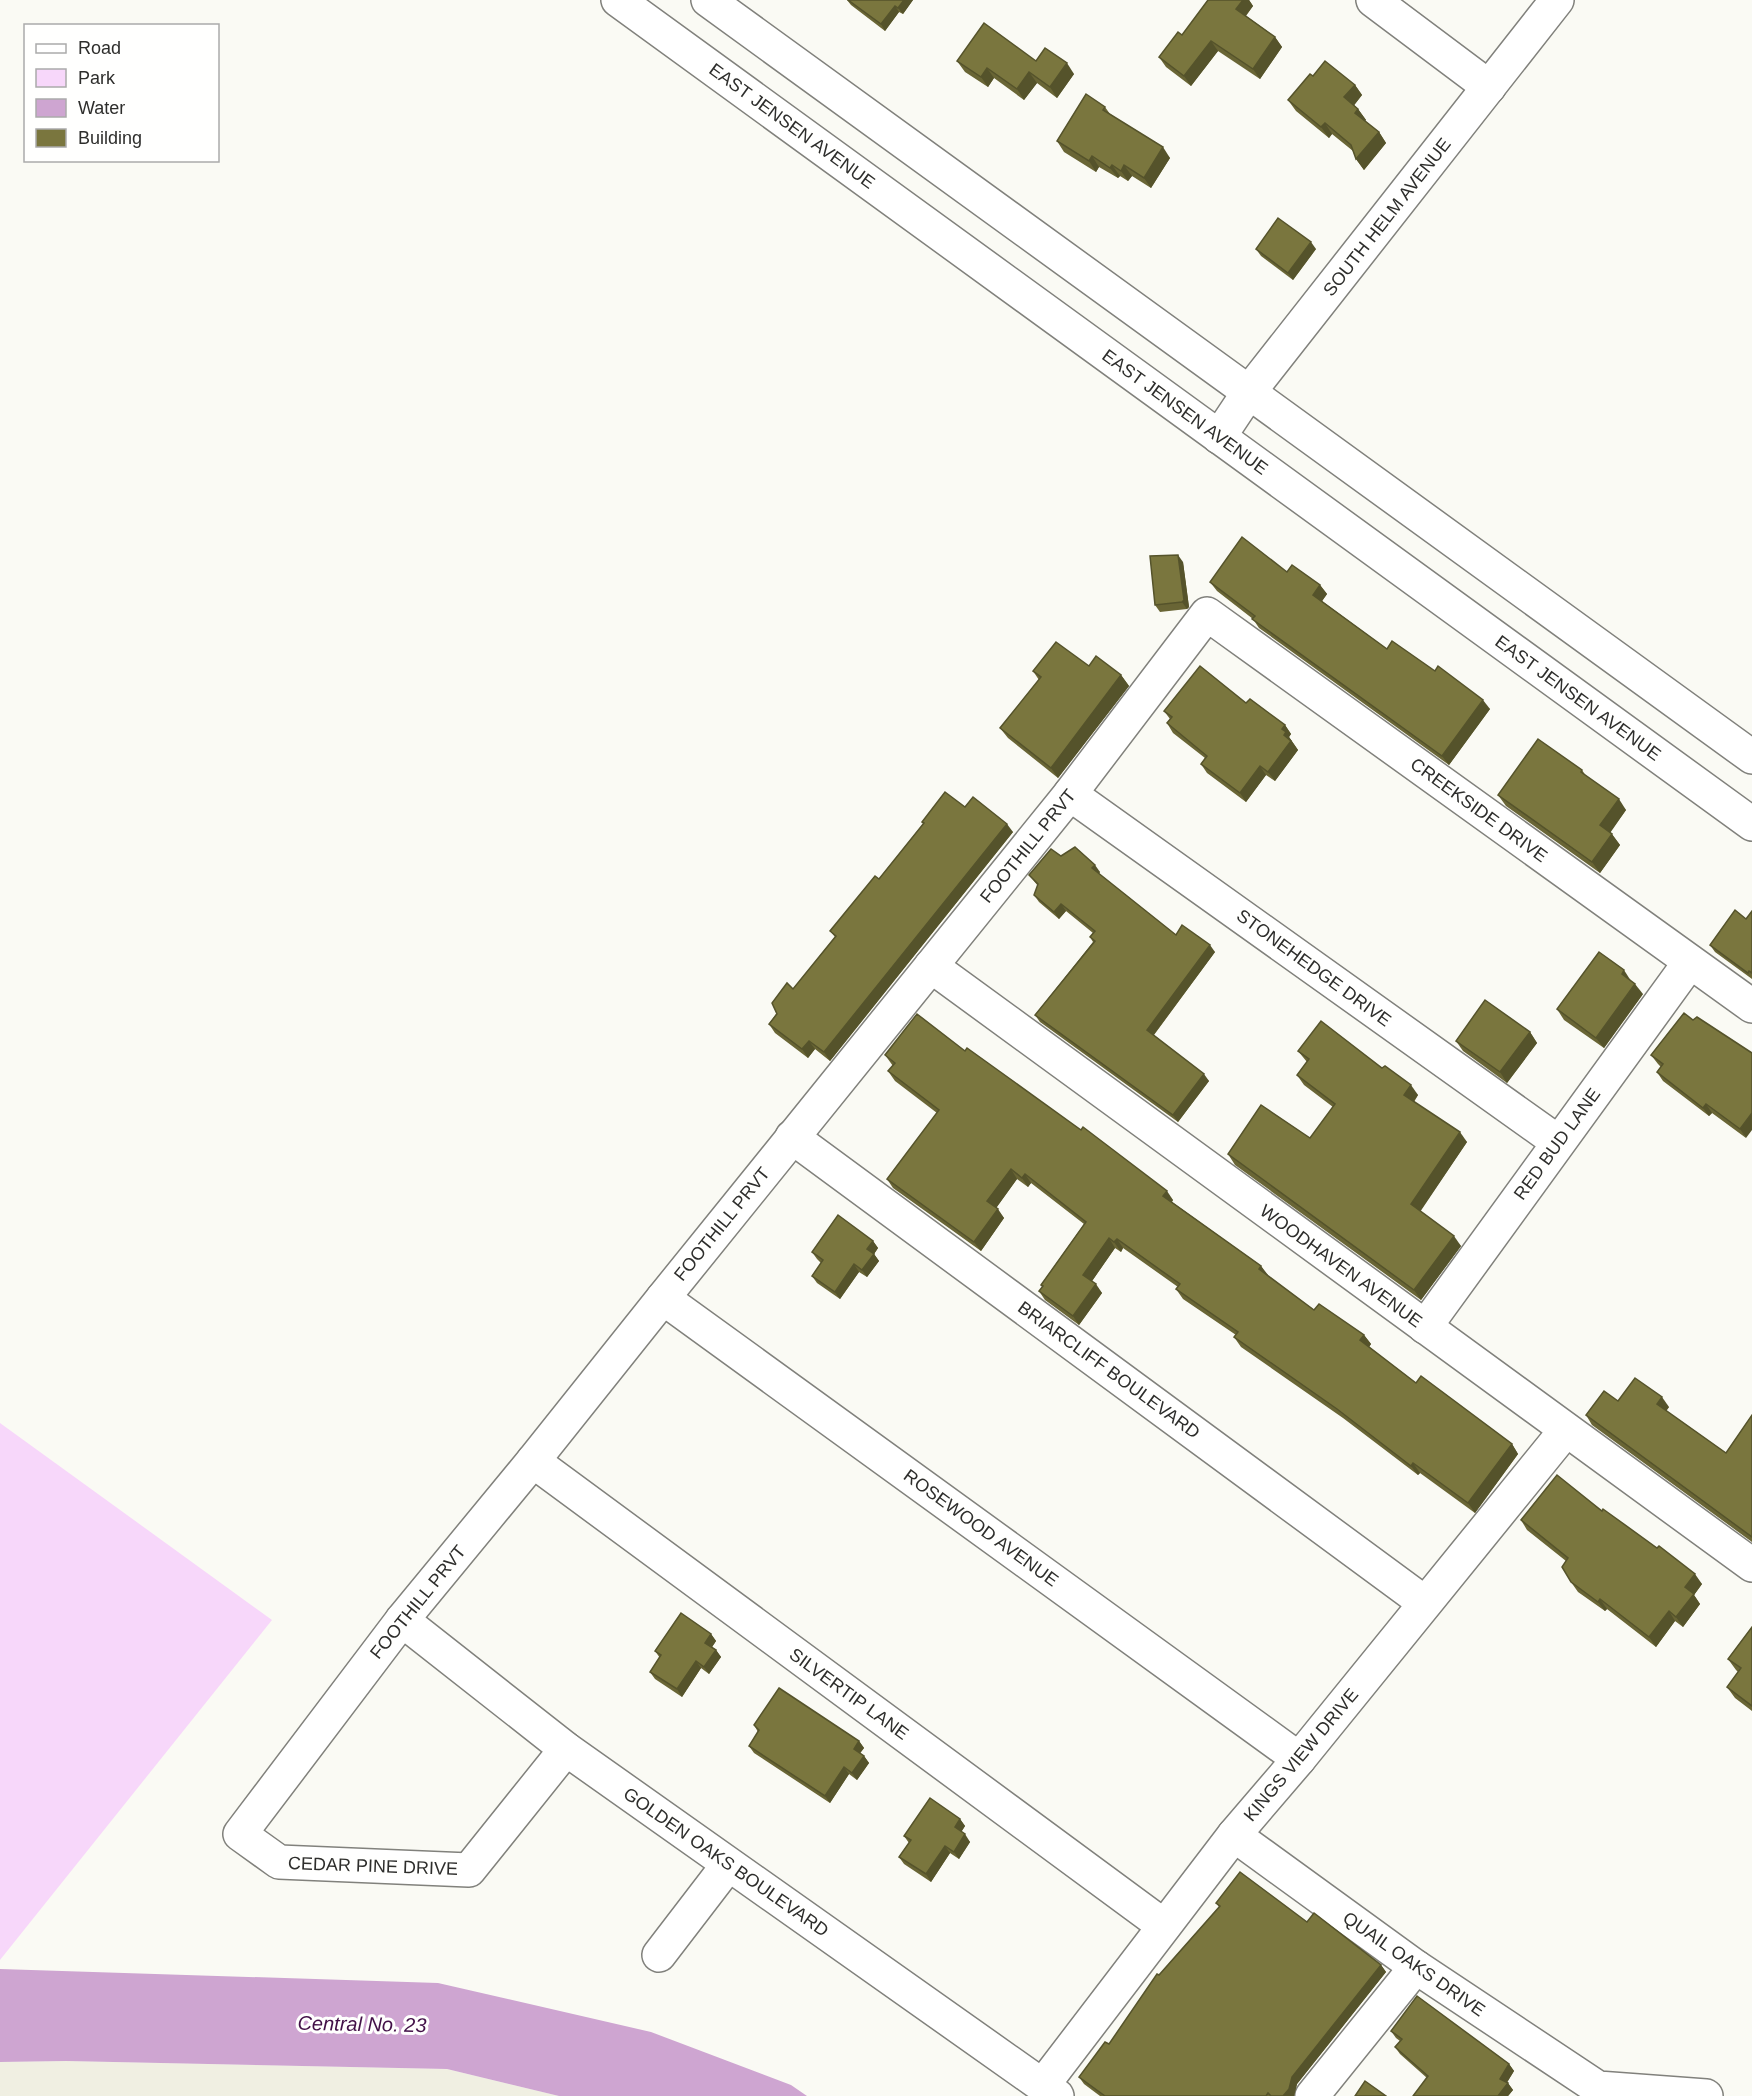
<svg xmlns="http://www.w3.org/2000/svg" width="1752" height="2096" font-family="Arial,sans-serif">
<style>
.built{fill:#f0efe2}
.green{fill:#f7d7fa}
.water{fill:#cea5d1}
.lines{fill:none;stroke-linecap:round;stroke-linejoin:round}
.minor-casing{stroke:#81817c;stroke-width:36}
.major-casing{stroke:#81817c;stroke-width:36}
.minor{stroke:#fff;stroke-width:33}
.major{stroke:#fff;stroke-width:33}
.wall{fill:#696535}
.shaded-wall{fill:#55532b}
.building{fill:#7a763e;stroke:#55532b;stroke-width:1.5}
.labels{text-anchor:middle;stroke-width:6;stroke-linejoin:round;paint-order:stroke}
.street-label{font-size:18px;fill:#2e2e2c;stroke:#fffffe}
.water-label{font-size:20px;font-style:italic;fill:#421047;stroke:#fffffe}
</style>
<rect width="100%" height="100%" fill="#fafaf4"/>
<path class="built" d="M66,2061L447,2069L559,2096H0V2062Z"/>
<path class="green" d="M0,1423L272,1620L0,1960Z"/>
<path class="water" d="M0,1969L438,1983L651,2032L791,2085L807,2096H559L447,2069L66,2061L0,2062Z"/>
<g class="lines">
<g class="minor-casing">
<g id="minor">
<path d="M1373,0L1489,87"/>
<path d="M1219,437L1249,392L1557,0"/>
<path d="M1070,794L1558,1142"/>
<path d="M931,966L1752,1565"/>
<path d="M792,1137L1425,1603"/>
<path d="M663,1298L1299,1759"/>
<path d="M1425,1327L1690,962"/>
<path d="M533,1461L1164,1926"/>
<path d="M402,1620L566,1749L1057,2096"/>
<path d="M566,1749L469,1870L279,1862L240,1834L402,1620L533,1461L663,1298L1070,794L1207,614L1752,1006"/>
<path d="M1234,1835L1416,1967L1598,2088L1706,2096"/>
<path d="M659,1955L728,1865"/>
<path d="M1043,2085L1234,1835L1299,1759L1566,1430"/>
<path d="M1312,2096L1416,1967"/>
</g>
</g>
<g class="major-casing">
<g id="major">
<path d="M618,0L1752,824"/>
<path d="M708,0L1752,757"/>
</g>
</g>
<use href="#minor" class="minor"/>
<use href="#major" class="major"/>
</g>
<g class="wall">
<path d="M847,0H913L903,14L899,12L885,31L851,5Z"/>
<path d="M1208,0H1249L1253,6L1246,16L1275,37L1282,47L1260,79L1218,51L1191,86L1166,67L1159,57L1182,35Z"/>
<path d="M957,61H1036L1074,74L1057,98L1037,83L1024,100L994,78L988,87L965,72Z"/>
<path d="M1313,76L1355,85L1362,95L1354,105L1358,109L1366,120L1365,121L1379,132L1386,143L1364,170L1356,159L1353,151L1332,134L1329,138L1296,111L1288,100Z"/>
<path d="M1105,107L1110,114L1170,158L1151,188L1132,176L1128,181L1120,176L1118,178L1099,167L1096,172L1064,152L1057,141Z"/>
<path d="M1256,249H1316L1293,280L1261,256Z"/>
<path d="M1183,562L1189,607L1187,609L1160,612L1155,605Z"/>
<path d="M1287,572L1320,585L1327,594L1322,601L1387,649L1490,709L1449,765L1259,628L1253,619L1217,591L1210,582Z"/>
<path d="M1033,671L1121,675L1129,686L1058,778L1008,738L1000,728L1039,680Z"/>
<path d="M1246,703L1285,725L1291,734L1289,737L1298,750L1275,781L1266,775L1246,802L1207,773L1201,764L1205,758L1173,733L1167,723L1170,719L1164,711Z"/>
<path d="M1582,770L1586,776L1626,810L1610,832L1620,845L1600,873L1506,806L1498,795Z"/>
<path d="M965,807L1013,832L830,1061L815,1049L808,1058L775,1033L769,1024L793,989L835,937L830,931L879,879L923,824L922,822Z"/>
<path d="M1061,856L1100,872L1099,874L1176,935L1215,952L1154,1035L1209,1081L1178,1122L1040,1022L1035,1015L1093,942L1090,937L1093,933L1066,911L1059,919L1039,902L1034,895L1038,886L1029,875Z"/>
<path d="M1752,911V979L1715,952L1710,945L1746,919Z"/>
<path d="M1643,994L1604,1048L1564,1020L1557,1009Z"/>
<path d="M1684,1013L1746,1138L1712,1113L1709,1116L1663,1081L1657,1072L1661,1067L1658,1064L1651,1055Z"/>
<path d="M1530,1032L1537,1043L1507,1083L1463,1051L1456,1041Z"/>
<path d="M965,1051L1173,1200L1172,1202L1261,1266L1267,1275L1314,1310L1364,1335L1371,1344L1369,1347L1416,1383L1512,1444L1518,1454L1475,1513L1420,1473L1418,1475L1343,1418L1241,1347L1234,1337L1236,1335L1183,1299L1176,1289L1178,1287L1123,1248L1121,1252L1115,1248L1092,1281L1102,1293L1079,1325L1045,1300L1039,1291L1042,1287L1041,1285L1084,1224L1031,1183L1028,1187L1017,1179L996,1208L1004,1218L981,1251L893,1188L887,1179L937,1113L895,1081L888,1071L893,1066L885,1055Z"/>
<path d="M1298,1051L1382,1068L1418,1095L1414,1102L1467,1142L1420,1211L1461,1246L1421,1300L1235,1165L1228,1154L1310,1138L1333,1107L1304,1085L1297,1075L1307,1062Z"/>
<path d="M873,1241L878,1248L874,1254L879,1261L867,1277L859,1272L840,1299L817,1283L812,1276L821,1263L817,1259L812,1252Z"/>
<path d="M1618,1401L1669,1407L1666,1411L1726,1453L1752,1415V1542L1592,1425L1586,1415Z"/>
<path d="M1602,1511L1702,1584L1694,1595L1700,1604L1683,1627L1675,1621L1656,1647L1607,1609L1605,1611L1578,1592L1571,1582L1566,1561L1527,1530L1521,1520Z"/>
<path d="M1752,1627V1711L1735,1698L1727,1687L1738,1672L1736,1670L1728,1659Z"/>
<path d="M711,1634L716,1641L712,1647L716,1650L721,1657L709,1674L701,1668L682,1697L655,1679L650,1672L660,1658L655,1651Z"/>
<path d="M754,1725L859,1741L864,1748L860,1753L864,1756L869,1763L857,1780L849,1774L830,1803L754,1753L749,1746L758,1732Z"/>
<path d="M960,1819L965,1826L961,1832L970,1842L959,1859L950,1853L931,1882L904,1864L899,1857L909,1843L904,1836Z"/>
<path d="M1216,1903L1307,1922L1381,1965L1386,1972L1297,2084L1294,2096H1100L1084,2084L1079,2077L1109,2044L1159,1975L1219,1907Z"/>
<path d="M1391,2031L1509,2064L1514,2071L1507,2082L1513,2090L1508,2096H1413L1427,2078L1400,2054L1395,2047L1400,2041L1396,2038Z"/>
</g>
<g class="shaded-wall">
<path d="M904,0H913L903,14L898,8Z"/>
<path d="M1243,0H1249L1253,6L1243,19L1236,9Z"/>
<path d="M895,6L899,12L885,31L881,24Z"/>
<path d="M1275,37L1282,47L1260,79L1253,69Z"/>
<path d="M1211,41L1218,51L1191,86L1184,76Z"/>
<path d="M1067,63L1074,74L1057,98L1050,87Z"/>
<path d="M987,68L994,78L988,87L981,77Z"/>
<path d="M1029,72L1037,83L1024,100L1017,89Z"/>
<path d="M1355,85L1362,95L1352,108L1344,97Z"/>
<path d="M1358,109L1366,120L1362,124L1355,113Z"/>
<path d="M1325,123L1332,134L1329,138L1321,127Z"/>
<path d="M1379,132L1386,143L1364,170L1356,159Z"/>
<path d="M1163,147L1170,158L1151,188L1144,178Z"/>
<path d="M1092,156L1099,167L1096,172L1089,161Z"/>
<path d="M1112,165L1120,176L1118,178L1110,168Z"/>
<path d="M1124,165L1132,176L1128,181L1121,171Z"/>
<path d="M1311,242L1316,249L1293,280L1288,273Z"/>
<path d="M1178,555L1183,562L1189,607L1187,609L1182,602Z"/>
<path d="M1320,585L1327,594L1320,604L1313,595Z"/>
<path d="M1121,675L1129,686L1058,778L1051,768Z"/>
<path d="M1483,700L1490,709L1449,765L1442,756Z"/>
<path d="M1285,725L1291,734L1289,737L1298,750L1275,781L1268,772L1284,735L1282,729Z"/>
<path d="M1260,766L1266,775L1246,802L1240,793Z"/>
<path d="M1619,799L1626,810L1608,836L1600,825Z"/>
<path d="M1007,824L1013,832L830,1061L824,1052Z"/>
<path d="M1612,834L1620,845L1600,873L1592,862Z"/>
<path d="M1095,865L1100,872L1097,875L1092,868Z"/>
<path d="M1061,904L1066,911L1059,919L1054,912Z"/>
<path d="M1210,945L1215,952L1152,1037L1147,1030Z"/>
<path d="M1624,970L1631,981L1622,974Z"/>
<path d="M1635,984L1643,994L1604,1048L1596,1038Z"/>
<path d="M1530,1032L1537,1043L1507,1083L1500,1072Z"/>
<path d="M809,1041L815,1049L808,1058L802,1049Z"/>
<path d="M1204,1074L1209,1081L1178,1122L1173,1115Z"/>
<path d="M1411,1085L1418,1095L1411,1105L1404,1095Z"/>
<path d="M1706,1104L1712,1113L1709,1116L1703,1108Z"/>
<path d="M1752,1113V1130L1746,1138L1740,1129Z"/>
<path d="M1460,1132L1467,1142L1418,1215L1411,1204Z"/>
<path d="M1011,1169L1017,1179L994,1211L987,1201Z"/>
<path d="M1025,1174L1031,1183L1028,1187L1022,1178Z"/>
<path d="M1167,1191L1173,1200L1169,1205L1163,1196Z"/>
<path d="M998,1209L1004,1218L981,1251L974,1242Z"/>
<path d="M1454,1236L1461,1246L1421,1300L1414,1290Z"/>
<path d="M1109,1238L1115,1248L1090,1284L1083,1275Z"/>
<path d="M1117,1239L1123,1248L1121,1252L1114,1242Z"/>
<path d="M873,1241L878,1248L874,1254L879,1261L867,1277L862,1270L867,1249Z"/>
<path d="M854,1264L859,1272L840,1299L835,1292Z"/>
<path d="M1261,1266L1268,1275L1265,1278L1259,1269Z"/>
<path d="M1096,1284L1102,1293L1079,1325L1073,1316Z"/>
<path d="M1364,1335L1371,1344L1367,1350L1360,1340Z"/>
<path d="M1662,1397L1669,1407L1664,1414L1657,1404Z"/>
<path d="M1512,1444L1518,1454L1475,1513L1468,1503Z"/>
<path d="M1413,1463L1420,1473L1418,1475L1411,1466Z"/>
<path d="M1695,1574L1702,1584L1694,1595L1700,1604L1683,1627L1676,1617L1685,1587Z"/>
<path d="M1600,1599L1607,1609L1605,1611L1598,1602Z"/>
<path d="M1669,1611L1675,1621L1656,1647L1649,1637Z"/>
<path d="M711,1634L716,1641L710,1650L705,1643Z"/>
<path d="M716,1650L721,1657L709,1674L704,1667Z"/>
<path d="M696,1661L701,1668L682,1697L677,1689Z"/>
<path d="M859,1741L864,1748L858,1756L854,1749Z"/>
<path d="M864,1756L869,1763L857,1780L852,1773Z"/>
<path d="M844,1767L849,1774L830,1803L825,1796Z"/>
<path d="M960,1819L965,1826L960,1834L955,1827Z"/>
<path d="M965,1834L970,1842L959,1859L954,1852Z"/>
<path d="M945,1846L950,1853L931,1882L926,1874Z"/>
<path d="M1381,1965L1386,1972L1297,2084L1294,2096H1283L1292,2077Z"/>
<path d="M1509,2064L1514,2071L1505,2086L1500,2079Z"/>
<path d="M1508,2083L1513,2090L1508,2096H1498Z"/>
</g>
<g class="building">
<path d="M848,0H904L898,8L895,6L881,24Z"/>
<path d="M1208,0H1243L1236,9L1275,37L1253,69L1211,41L1184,76L1159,57L1178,32L1182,35Z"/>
<path d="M984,23L1036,61L1045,48L1067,63L1050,87L1029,72L1017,89L987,68L981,77L957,61Z"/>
<path d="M1325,61L1355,85L1344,97L1358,109L1355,113L1379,132L1356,159L1351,145L1325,123L1321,127L1288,100L1310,74L1313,76Z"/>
<path d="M1086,94L1105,107L1103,110L1163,147L1144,178L1124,165L1121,171L1112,165L1110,168L1092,156L1089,161L1057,141Z"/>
<path d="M1278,218L1311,242L1288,273L1256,249Z"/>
<path d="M1242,537L1287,572L1292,565L1320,585L1313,595L1387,649L1392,641L1435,671L1438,666L1483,700L1442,756L1252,619L1255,616L1210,582Z"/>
<path d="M1178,555L1184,600L1182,602L1155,605L1150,556Z"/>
<path d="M1056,642L1089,666L1096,656L1121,675L1051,768L1000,728L1041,677L1033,671Z"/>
<path d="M1200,666L1246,703L1250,699L1285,725L1282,729L1286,732L1284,735L1291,741L1268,772L1260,766L1240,793L1201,764L1207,756L1167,723L1172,717L1164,711Z"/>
<path d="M1538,739L1582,770L1581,772L1619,799L1600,825L1612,834L1592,862L1498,795Z"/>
<path d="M945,792L965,807L973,797L1007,824L824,1052L809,1041L802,1049L769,1024L777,1014L772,1003L787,983L793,989L836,936L830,931L875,876L879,879L924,823L922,822Z"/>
<path d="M1075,847L1095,865L1092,868L1176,935L1182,925L1210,945L1147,1030L1204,1074L1173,1115L1035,1015L1095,941L1090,937L1095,931L1061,904L1054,912L1034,895L1038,884L1029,875L1051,849L1061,856Z"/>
<path d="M1735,910L1746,919L1752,911V973L1749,971L1748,973L1710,945Z"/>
<path d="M1599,952L1624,970L1622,974L1635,984L1596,1038L1557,1009Z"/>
<path d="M1485,1000L1530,1032L1500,1072L1456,1041Z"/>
<path d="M1684,1013L1693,1020L1697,1017L1752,1053V1113L1740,1129L1706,1104L1703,1108L1657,1072L1663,1064L1651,1055Z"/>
<path d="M917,1014L965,1051L967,1048L1081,1130L1083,1127L1108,1146L1167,1191L1163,1196L1261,1266L1259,1269L1314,1310L1319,1304L1364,1335L1360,1340L1416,1383L1421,1376L1512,1444L1468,1503L1413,1463L1411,1466L1337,1409L1234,1337L1238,1332L1176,1289L1180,1284L1117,1239L1114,1242L1109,1238L1083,1275L1096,1284L1073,1316L1039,1291L1043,1286L1041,1285L1086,1222L1025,1174L1022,1178L1011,1169L987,1201L998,1209L974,1242L887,1179L939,1110L888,1071L895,1063L885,1055Z"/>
<path d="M1321,1021L1382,1068L1385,1066L1411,1085L1404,1095L1460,1132L1411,1204L1454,1236L1414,1290L1228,1154L1261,1105L1310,1138L1335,1104L1297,1075L1309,1059L1298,1051Z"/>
<path d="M838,1215L873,1241L867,1249L874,1254L862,1270L854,1264L835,1292L812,1276L823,1260L812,1252Z"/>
<path d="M1635,1378L1662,1397L1657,1404L1726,1453L1752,1415V1537L1586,1415L1604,1391L1618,1401Z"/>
<path d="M1557,1475L1602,1511L1603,1509L1657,1548L1659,1546L1695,1574L1685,1587L1694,1594L1676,1617L1669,1611L1649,1637L1600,1599L1598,1602L1571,1582L1562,1567L1568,1558L1521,1520Z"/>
<path d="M681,1613L711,1634L705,1643L716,1650L704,1667L696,1661L677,1689L650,1672L661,1655L655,1651Z"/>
<path d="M1752,1627V1706L1727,1687L1741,1668L1728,1659Z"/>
<path d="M779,1688L859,1741L854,1749L864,1756L852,1773L844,1767L825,1796L749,1746L759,1730L754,1725Z"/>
<path d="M930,1798L960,1819L955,1827L965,1834L954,1852L945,1846L926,1874L899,1857L911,1840L904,1836Z"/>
<path d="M1240,1872L1307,1922L1314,1913L1381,1965L1292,2077L1289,2089L1283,2096H1271L1268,2093L1266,2096H1105L1079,2077L1105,2042L1109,2044L1157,1974L1159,1975L1220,1906L1216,1903Z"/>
<path d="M1417,1996L1509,2064L1500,2079L1508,2083L1498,2096H1413L1428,2076L1395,2047L1402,2039L1391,2031Z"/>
<path d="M1365,2081L1386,2096H1355Z"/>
</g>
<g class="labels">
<g class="street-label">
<text transform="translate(792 126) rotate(36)" y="6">EAST JENSEN AVENUE</text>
<text transform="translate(1387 217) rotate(-52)" y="6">SOUTH HELM AVENUE</text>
<text transform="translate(1185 412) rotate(36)" y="6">EAST JENSEN AVENUE</text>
<text transform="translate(1578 698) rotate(36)" y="6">EAST JENSEN AVENUE</text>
<text transform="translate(1479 810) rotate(36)" y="6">CREEKSIDE DRIVE</text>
<text transform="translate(1028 846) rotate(-51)" y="6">FOOTHILL PRVT</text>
<text transform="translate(1314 968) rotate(36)" y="6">STONEHEDGE DRIVE</text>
<text transform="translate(1557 1144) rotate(-54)" y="6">RED BUD LANE</text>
<text transform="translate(722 1224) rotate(-51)" y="6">FOOTHILL PRVT</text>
<text transform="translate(1341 1266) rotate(36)" y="6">WOODHAVEN AVENUE</text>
<text transform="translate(1109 1370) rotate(36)" y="6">BRIARCLIFF BOULEVARD</text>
<text transform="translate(981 1528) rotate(36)" y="6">ROSEWOOD AVENUE</text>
<text transform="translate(418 1602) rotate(-51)" y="6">FOOTHILL PRVT</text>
<text transform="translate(849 1694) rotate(36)" y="6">SILVERTIP LANE</text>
<text transform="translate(1301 1755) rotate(-50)" y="6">KINGS VIEW DRIVE</text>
<text transform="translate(726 1862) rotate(35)" y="6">GOLDEN OAKS BOULEVARD</text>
<text transform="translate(373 1866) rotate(2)" y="6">CEDAR PINE DRIVE</text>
<text transform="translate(1414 1964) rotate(35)" y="6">QUAIL OAKS DRIVE</text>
</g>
<g class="water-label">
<text transform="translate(362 2024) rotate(1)" y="7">Central No. 23</text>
</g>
</g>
<rect x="24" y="24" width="195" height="138" fill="#fffffe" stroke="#ababaa" stroke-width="1.5"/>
<rect x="36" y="44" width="30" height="9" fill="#ffffff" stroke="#ababaa" stroke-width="1.5"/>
<text x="78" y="54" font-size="18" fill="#2e2e2c">Road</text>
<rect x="36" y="69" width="30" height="18" fill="#f7d7fa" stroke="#ababaa" stroke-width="1.5"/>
<text x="78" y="84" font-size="18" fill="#2e2e2c">Park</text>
<rect x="36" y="99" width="30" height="18" fill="#cea5d1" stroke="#ababaa" stroke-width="1.5"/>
<text x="78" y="114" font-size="18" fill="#2e2e2c">Water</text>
<rect x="36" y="129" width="30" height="18" fill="#7a763e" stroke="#ababaa" stroke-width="1.5"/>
<text x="78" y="144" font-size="18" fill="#2e2e2c">Building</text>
</svg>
